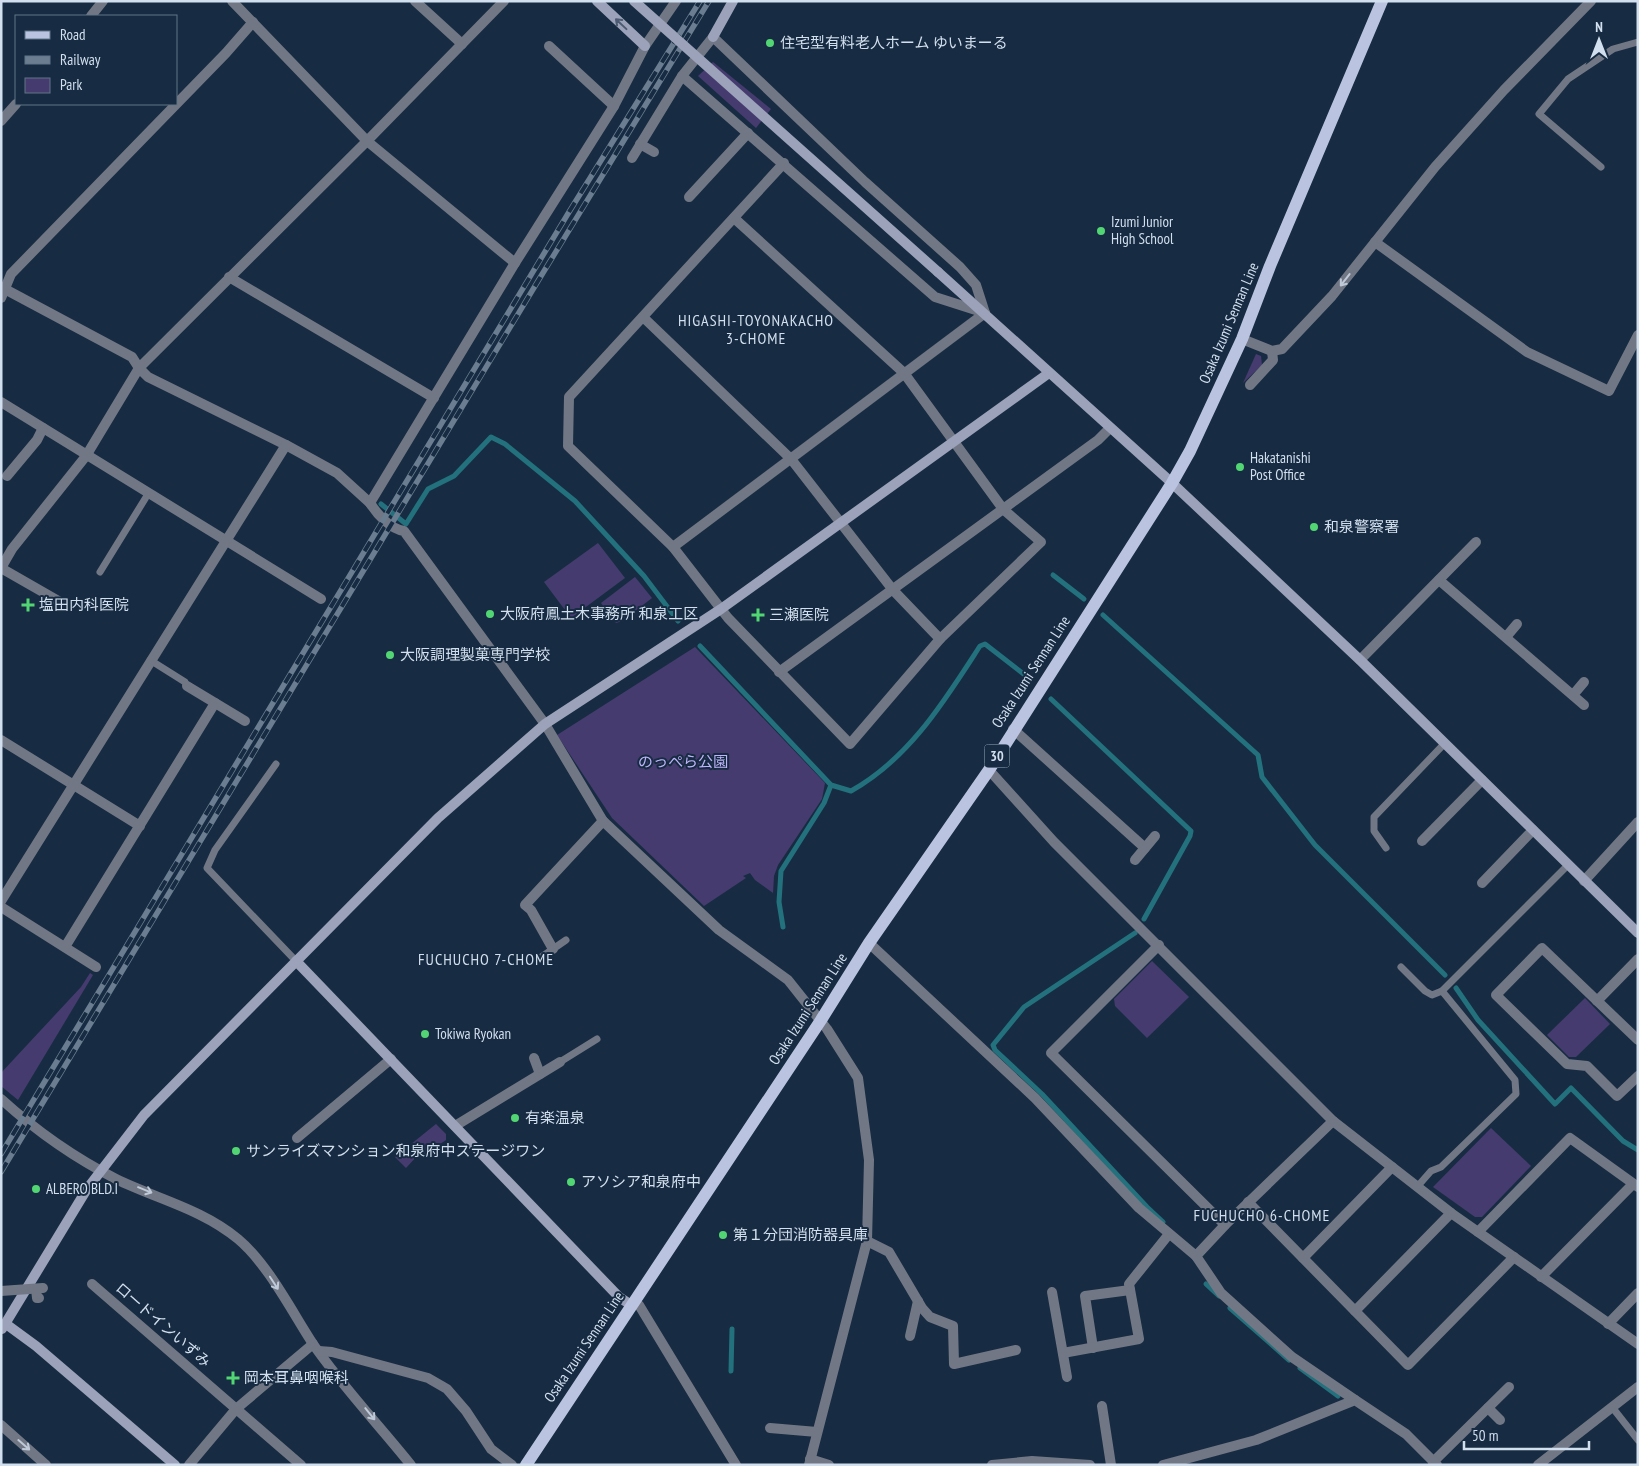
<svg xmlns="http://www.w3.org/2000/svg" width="1639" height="1466" font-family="'PT Sans Narrow','Noto Sans JP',sans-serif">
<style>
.green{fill:#463b6f}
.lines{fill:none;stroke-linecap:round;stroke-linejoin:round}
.stream{stroke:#23717d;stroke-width:5}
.lane{stroke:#727785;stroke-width:7}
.street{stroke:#727785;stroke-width:10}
.secondary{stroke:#9ba2b9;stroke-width:10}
.primary{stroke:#bac4e1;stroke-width:12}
.rail-casing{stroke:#6b7d90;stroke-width:5.5}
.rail{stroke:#172c42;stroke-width:4;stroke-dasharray:11;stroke-linecap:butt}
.street-bridge{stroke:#727785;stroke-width:10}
.secondary-bridge{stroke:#9ba2b9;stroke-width:10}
.oneway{stroke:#4c5b72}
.oneway2{stroke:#bfcad9}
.poi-dot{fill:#52d673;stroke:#172c42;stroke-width:2}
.labels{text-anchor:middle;stroke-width:4;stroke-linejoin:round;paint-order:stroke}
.shield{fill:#172c42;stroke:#9aa9ba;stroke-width:1}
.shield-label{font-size:14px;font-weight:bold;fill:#d2dfee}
.poi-label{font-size:15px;fill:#d2dfee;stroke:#172c42;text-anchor:start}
.street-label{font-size:15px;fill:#d2dfee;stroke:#172c42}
.park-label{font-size:15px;fill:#bfb4fb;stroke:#172c42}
.neighbourhood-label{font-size:16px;letter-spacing:1px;fill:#d2dfee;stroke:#172c42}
</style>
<rect width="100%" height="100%" fill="#172c42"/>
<g class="green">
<path d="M713,62L771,109L756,128L698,76Z"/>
<path d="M1256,354L1261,356L1262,365L1243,383Z"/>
<path d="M598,543L625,578L571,618L544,582Z"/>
<path d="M635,577L652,598L622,621L616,623L601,603Z"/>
<path d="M695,647L825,783L822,799L778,865L774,876L773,893L755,880L750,873L743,876L746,878L704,906L612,818L557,735Z"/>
<path d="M1152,961L1189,997L1147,1038L1115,1006L1114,999Z"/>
<path d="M90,973L93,975L18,1100L1,1086V1073L81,987Z"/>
<path d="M1585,998L1610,1024L1576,1057H1569L1547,1035Z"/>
<path d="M436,1124L446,1134V1140L421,1157L418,1155L406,1168L395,1157Z"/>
<path d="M1491,1128L1531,1166L1482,1217H1475L1433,1187Z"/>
</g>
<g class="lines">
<g class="stream">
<path d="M381,504L406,524L428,489L454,476L491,437L505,444L575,501L644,576L678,621"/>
<path d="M1053,575L1084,599"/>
<path d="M1103,615L1258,755L1262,777L1315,845L1445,975"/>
<path d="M700,646L831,785L851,791C910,758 945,700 980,646L985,644L1030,679"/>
<path d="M1051,699L1191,831L1190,836L1144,919"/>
<path d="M783,927L779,902L781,871L824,803L831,785"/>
<path d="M1135,933L1024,1007L993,1045L995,1050L1042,1094L1147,1207L1163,1222"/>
<path d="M1456,988L1478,1020L1555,1104L1571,1088L1623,1141L1638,1150"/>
<path d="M1206,1284L1219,1296"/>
<path d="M1230,1308L1289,1360"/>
<path d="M1300,1368L1338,1396"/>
<path d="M731,1371L732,1329"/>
</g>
<g class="lane">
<path d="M1601,167L1539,114L1568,79L1613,49L1638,42"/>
<path d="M100,572L148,494"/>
<path d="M150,660L185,682L187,686"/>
<path d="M276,764L215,850L207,868L296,961"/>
<path d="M1386,848L1374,831V817L1445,743"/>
<path d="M540,958L566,940"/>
<path d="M1401,967L1425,991L1432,995L1442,991"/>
<path d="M560,1062L597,1039"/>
<path d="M1417,1187L1431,1171L1441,1167L1516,1094L1515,1080L1442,991L1568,865"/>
<path d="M1612,1407L1638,1440"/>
</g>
<g class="street">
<path d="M232,1L367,141L515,263"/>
<path d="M415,1L462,44"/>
<path d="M91,16L103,1"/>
<path d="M713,37L865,182L960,267L976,285L985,313L935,297L682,76Z"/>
<path d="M549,46L614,106"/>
<path d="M1,121L16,104"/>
<path d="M640,144L654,152"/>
<path d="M632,158L682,76"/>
<path d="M689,197L748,133"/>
<path d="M734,218L904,373L1003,509L1041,542L940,639"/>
<path d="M1375,242L1527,352L1609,391L1638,335"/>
<path d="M229,277L434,398"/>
<path d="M1,287L132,357L139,368L148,377L286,445L337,473L370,503L515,263L614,106L645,46L676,1"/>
<path d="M1,298L11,274L226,53L253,22"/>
<path d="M643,317L791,459L893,590L940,639L850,744L728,618L673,547L568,446L569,397L784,163"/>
<path d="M1242,339L1272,351L1282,349L1332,296L1435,167L1504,90L1591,1"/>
<path d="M1250,385L1273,360L1272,351"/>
<path d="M1,402L321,599"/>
<path d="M7,476L37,440L43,428"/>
<path d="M370,503C377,514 390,529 404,531L545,724L603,821L719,930L788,980L827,1029L858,1078L869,1160L867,1241L809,1465"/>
<path d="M673,547L985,313"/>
<path d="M1,568L12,549L86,456L139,368L367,141L504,1"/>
<path d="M1,568L69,607"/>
<path d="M1439,580L1584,705"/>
<path d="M1506,637L1517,624"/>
<path d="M1360,660L1476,542"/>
<path d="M779,672L1098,440L1110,428"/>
<path d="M187,686L245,721"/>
<path d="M1573,695L1584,682"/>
<path d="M1013,729L1145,848"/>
<path d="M1,740L140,826"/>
<path d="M989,770L1054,842L1333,1121L1451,1213L1638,1344"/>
<path d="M1422,841L1482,780"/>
<path d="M1135,860L1155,836"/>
<path d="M1584,881L1638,822"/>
<path d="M1482,883L1533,830"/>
<path d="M1,901L286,445"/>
<path d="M1,907L96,967"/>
<path d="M869,943L1035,1098L1139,1208L1196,1256"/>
<path d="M1159,945L1051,1053L1225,1225"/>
<path d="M65,947L215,703"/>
<path d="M553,949L531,910L525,905L603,821"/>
<path d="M1597,1001L1638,959"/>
<path d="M1638,1040L1542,948L1496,995L1567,1064L1587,1066L1617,1096L1638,1076"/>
<path d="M534,1058L540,1074"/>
<path d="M1,1099C35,1130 75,1158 116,1179C157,1199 202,1209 238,1239C268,1264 292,1312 313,1344C342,1386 379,1425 411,1465"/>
<path d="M1333,1121L1225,1225L1196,1256L1221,1293L1292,1357L1355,1400"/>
<path d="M455,1126L560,1062"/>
<path d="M297,1138L391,1059"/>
<path d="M1248,1202L1408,1365L1514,1257"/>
<path d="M1478,1232L1570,1138L1638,1187"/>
<path d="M867,1241L889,1252L922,1308L930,1317L953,1326L954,1364L1016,1350"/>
<path d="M1303,1258L1392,1167"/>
<path d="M1541,1277L1633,1184"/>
<path d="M92,1284L301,1465"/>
<path d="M36,1289L37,1298H39"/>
<path d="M1052,1292L1067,1377"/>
<path d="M631,1305H639L736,1465"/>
<path d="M1355,1311L1451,1213"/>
<path d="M1608,1324L1638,1293"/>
<path d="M910,1336L918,1301"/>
<path d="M1093,1348L1085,1296L1130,1290"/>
<path d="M319,1351L332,1352L428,1378L447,1389L466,1411L491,1449L512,1465"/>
<path d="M1063,1353L1139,1339L1129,1284L1169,1234"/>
<path d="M1102,1406L1111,1465"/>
<path d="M1488,1408L1500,1420"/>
<path d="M1,1425L46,1465"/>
<path d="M770,1428L817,1432"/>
<path d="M810,1459L829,1465"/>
<path d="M1433,1462L1509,1387"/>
<path d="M189,1465L236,1409L313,1344"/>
<path d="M992,1465L1032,1461L1090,1465"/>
<path d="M1163,1465L1256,1440L1355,1400L1406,1434L1437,1465"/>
<path d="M1538,1465L1638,1387"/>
</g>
<g class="secondary">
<path d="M597,1L645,46"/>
<path d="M713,37L733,1"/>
<path d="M938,272L1172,483L1360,660L1638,933"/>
<path d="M296,961L619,1297L631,1305"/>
<path d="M6,1324L36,1346L175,1465"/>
<path d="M2,1329L87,1189L144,1115L438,818L545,724L721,609L1049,373"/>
</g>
<path class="primary" d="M526,1465L821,1020L869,943L989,770L1172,483L1190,451L1242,339L1270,266L1382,1"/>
<g class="rail-casing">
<g id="rail">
<path d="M1,1154L569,212L700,1"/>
<path d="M1,1172L538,281L709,1"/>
</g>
</g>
<use href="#rail" class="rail"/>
<path class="street-bridge" d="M1,1291L43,1288"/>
<path class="secondary-bridge" d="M634,1L938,272"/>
</g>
<defs><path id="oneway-shaft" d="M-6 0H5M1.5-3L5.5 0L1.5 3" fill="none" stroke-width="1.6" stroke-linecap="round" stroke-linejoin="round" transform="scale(1.25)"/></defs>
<use class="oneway" href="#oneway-shaft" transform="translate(621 24) rotate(-137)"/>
<g class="oneway2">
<use href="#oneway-shaft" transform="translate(1345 280) rotate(128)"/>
<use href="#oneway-shaft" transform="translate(145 1190) rotate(22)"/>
<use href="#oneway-shaft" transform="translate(274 1283) rotate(57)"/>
<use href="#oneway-shaft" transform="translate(370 1414) rotate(51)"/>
<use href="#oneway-shaft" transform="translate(24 1445) rotate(41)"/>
</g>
<g class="poi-dot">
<circle cx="770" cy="43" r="5"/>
<circle cx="1101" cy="231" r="5"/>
<circle cx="1240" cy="467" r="5"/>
<circle cx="1314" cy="527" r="5"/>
<path d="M25.5 597.5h5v5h5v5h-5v5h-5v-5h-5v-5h5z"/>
<circle cx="490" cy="614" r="5"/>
<path d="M755.5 607.5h5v5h5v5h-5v5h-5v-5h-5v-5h5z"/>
<circle cx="390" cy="655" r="5"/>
<circle cx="425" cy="1034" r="5"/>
<circle cx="515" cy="1118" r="5"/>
<circle cx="236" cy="1151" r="5"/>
<circle cx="571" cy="1182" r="5"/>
<circle cx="36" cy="1189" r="5"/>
<circle cx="723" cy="1235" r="5"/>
<path d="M230.5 1370.5h5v5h5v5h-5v5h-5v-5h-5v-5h5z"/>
</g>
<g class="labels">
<rect class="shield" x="984.5" y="744.5" width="25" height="23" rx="4"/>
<g class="shield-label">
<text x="997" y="761">30</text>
</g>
<g class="poi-label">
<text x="780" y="48">住宅型有料老人ホーム ゆいまーる</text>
<text x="1111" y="227">Izumi Junior<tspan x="1111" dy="17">High School</tspan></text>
<text x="1250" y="463">Hakatanishi<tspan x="1250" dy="17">Post Office</tspan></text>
<text x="1324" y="532">和泉警察署</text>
<text x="39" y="610">塩田内科医院</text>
<text x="500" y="619">大阪府鳳土木事務所 和泉工区</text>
<text x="769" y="620">三瀬医院</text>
<text x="400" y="660">大阪調理製菓専門学校</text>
<text x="435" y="1039">Tokiwa Ryokan</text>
<text x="525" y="1123">有楽温泉</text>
<text x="246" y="1156">サンライズマンション和泉府中ステージワン</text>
<text x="581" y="1187">アソシア和泉府中</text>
<text x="46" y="1194">ALBERO BLD.I</text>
<text x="733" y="1240">第１分団消防器具庫</text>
<text x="244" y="1383">岡本耳鼻咽喉科</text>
</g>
<g class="street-label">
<text transform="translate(1229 323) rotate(-67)" y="5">Osaka Izumi Sennan Line</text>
<text transform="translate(1031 672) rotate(-57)" y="5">Osaka Izumi Sennan Line</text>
<text transform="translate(808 1009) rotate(-57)" y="5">Osaka Izumi Sennan Line</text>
<text transform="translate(163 1325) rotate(41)" y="5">ロードインいずみ</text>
<text transform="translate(584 1347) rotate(-56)" y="5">Osaka Izumi Sennan Line</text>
</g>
<g class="park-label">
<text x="683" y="767">のっぺら公園</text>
</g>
<g class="neighbourhood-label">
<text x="756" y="326">HIGASHI-TOYONAKACHO<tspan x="756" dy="18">3-CHOME</tspan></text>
<text x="486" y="965">FUCHUCHO 7-CHOME</text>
<text x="1262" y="1221">FUCHUCHO 6-CHOME</text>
</g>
</g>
<rect width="1639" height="1466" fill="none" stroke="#d2dfee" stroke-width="5"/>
<rect x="15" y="15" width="162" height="90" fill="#172c42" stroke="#627487"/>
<rect x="25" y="31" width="25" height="8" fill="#bac4e1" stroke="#627487"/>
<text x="60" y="40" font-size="15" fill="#d2dfee">Road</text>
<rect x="25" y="56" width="25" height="8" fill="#6b7d90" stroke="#627487"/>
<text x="60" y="65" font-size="15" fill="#d2dfee">Railway</text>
<rect x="25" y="78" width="25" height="15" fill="#463b6f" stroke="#627487"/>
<text x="60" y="90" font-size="15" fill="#d2dfee">Park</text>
<g transform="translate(1599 40)" stroke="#172c42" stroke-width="4" paint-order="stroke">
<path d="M0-4L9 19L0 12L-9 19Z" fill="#d2dfee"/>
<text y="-8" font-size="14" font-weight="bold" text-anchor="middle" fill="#d2dfee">N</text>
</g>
<path d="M1464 1441v8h125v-8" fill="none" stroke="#d2dfee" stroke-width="2.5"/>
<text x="1472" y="1441" font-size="15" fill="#d2dfee" stroke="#172c42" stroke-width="4" paint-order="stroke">50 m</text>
</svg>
